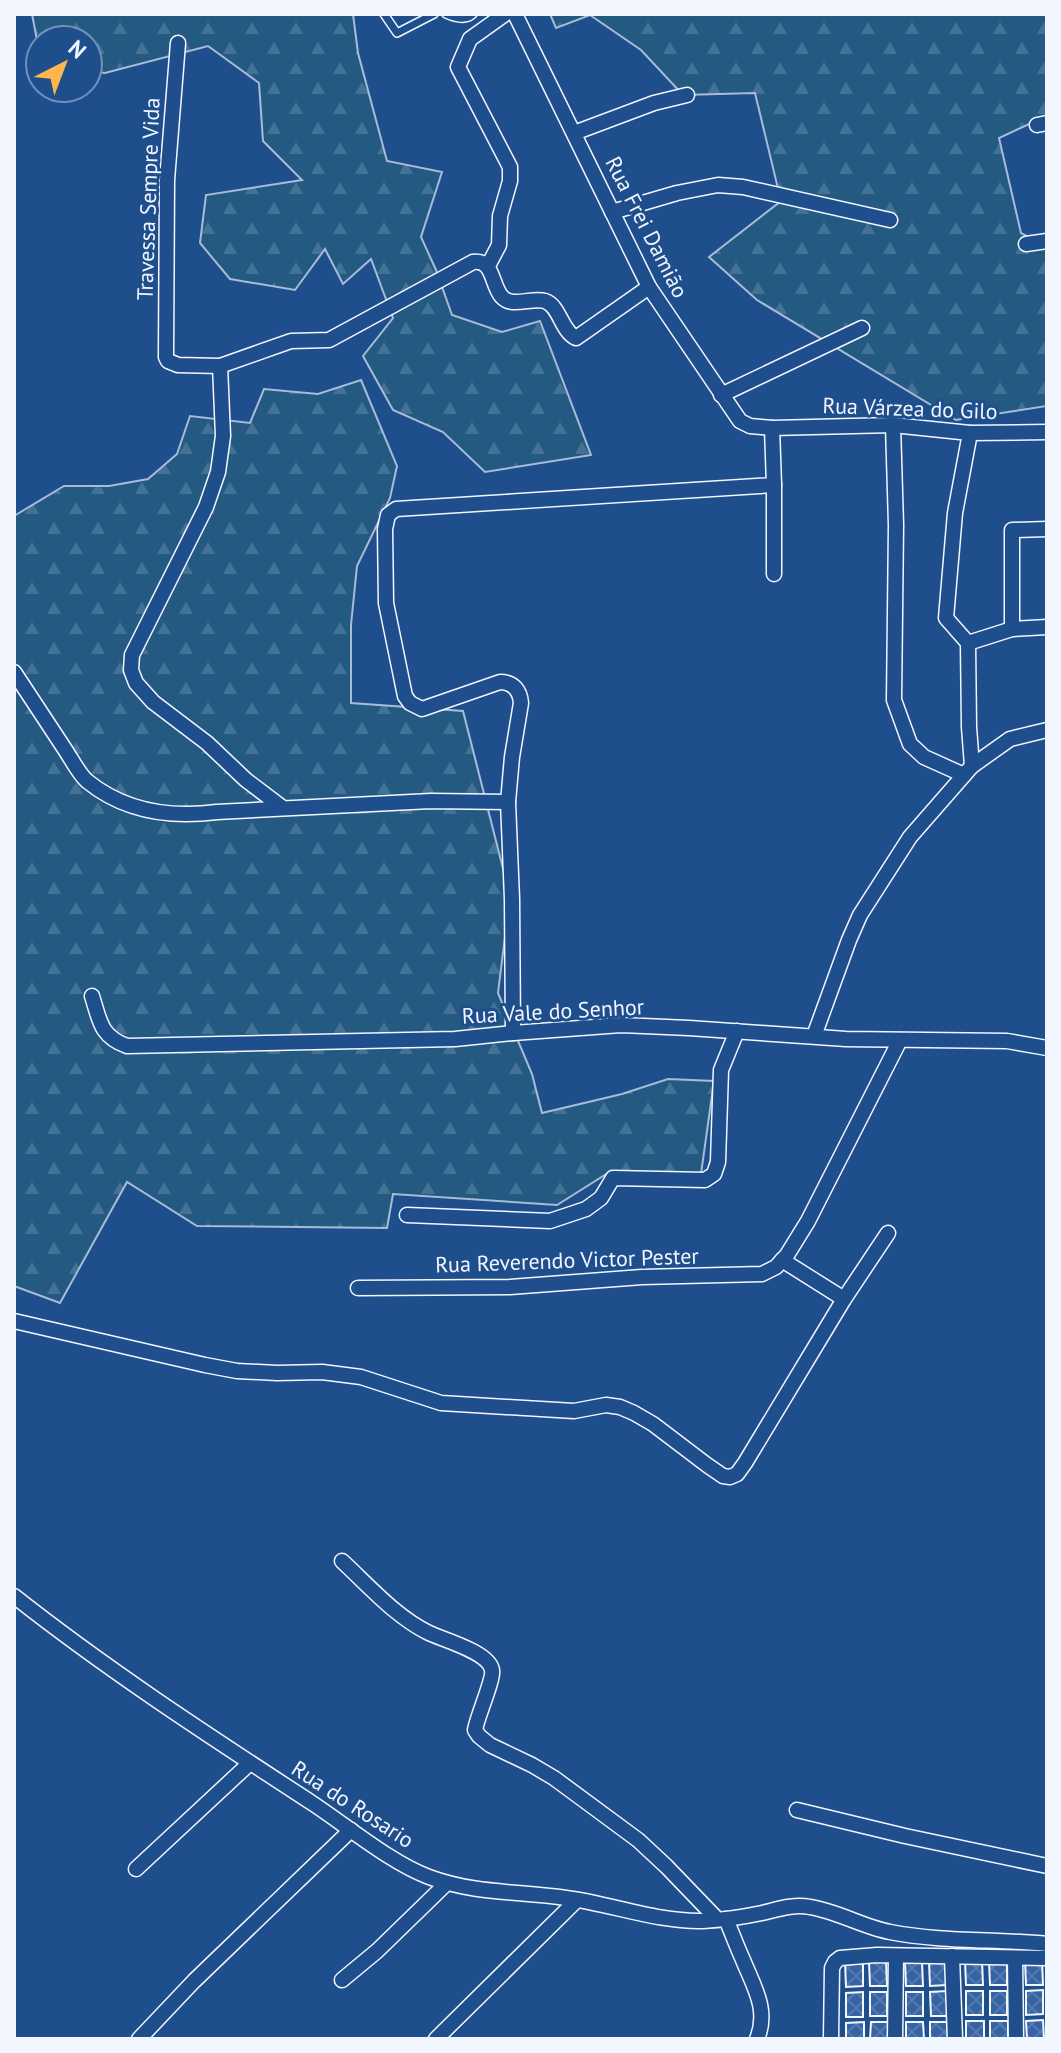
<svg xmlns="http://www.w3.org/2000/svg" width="1061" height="2053" font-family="'PT Sans',sans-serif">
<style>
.forest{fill:url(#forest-firs);stroke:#a8bbd7;stroke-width:2}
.building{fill:url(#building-cross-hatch);stroke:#f2f6ff;stroke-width:2}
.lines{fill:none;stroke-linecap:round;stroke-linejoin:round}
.service-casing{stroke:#f2f6ff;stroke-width:10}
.minor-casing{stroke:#f2f6ff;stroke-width:17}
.service{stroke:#1f4e8c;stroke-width:7}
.minor{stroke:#1f4e8c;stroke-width:14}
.labels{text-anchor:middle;stroke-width:6;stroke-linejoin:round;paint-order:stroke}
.street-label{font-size:22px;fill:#f2f6ff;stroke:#1f4e8c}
</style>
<defs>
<pattern id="forest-firs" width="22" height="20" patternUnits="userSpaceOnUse" patternTransform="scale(2)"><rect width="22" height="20" fill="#245a82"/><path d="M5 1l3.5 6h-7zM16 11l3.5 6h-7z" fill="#447295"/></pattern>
<pattern id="building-cross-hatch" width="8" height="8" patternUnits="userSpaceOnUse" patternTransform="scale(2)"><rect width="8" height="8" fill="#3563a3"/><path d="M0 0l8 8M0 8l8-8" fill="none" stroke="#537ab1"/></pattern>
</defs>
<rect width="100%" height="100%" fill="#1f4e8c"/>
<g class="forest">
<path d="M32,14H353L358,53L387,161L442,172L421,237L436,270L452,315L502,332L540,321L591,455L485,472L443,432L393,410L363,356L393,318L371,259L343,284L325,249L295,290L230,279L200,243L206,195L302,180L263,141L259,83L208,46L105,73L88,71V40H40V56Z"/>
<path d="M550,14H1047V117L1040,119L999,138L1021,233L1047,247V406L956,420L757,300L709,257L781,201L755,93L683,95L641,50L590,15L556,28Z"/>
<path d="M361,380L397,466L390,498L357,566L351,625V703L463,711L510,896L498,993L532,1074L542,1113L622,1094L668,1079L714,1081L701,1174L608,1173L557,1205L393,1194L387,1228L197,1226L127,1182L60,1303L14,1286V516L64,486H109L148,479L177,454L190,416L250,423L264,389L318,394Z"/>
</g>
<g class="building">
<path d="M1042,1960L1043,1985H1026L1025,1961Z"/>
<path d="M965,1961H982L983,1985H966Z"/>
<path d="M989,1961H1007V1985H990Z"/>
<path d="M845,1962H863V1986L846,1987Z"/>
<path d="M869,1962H886L887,1986H870Z"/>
<path d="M905,1962H922L923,1986H906Z"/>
<path d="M929,1962H947V1985L930,1986Z"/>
<path d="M1043,1990V2014L1026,2015V1991Z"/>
<path d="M947,1991L948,2016H931L930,1992Z"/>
<rect x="966" y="1991" width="17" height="24"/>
<rect x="990" y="1991" width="17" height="24"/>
<path d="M863,1992V2017H846V1993Z"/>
<rect x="870" y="1992" width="17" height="24"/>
<rect x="906" y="1992" width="17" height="24"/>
<path d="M1043,2020L1044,2039H1027L1026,2021Z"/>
<rect x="966" y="2021" width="18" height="18"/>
<rect x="990" y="2021" width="18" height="18"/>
<path d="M864,2022V2039H846V2023Z"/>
<path d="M871,2022H888V2039H870Z"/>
<path d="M906,2022H923L924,2039H906Z"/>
<rect x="930" y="2022" width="18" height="17"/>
</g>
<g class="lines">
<g class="service-casing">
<g id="service">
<path d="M384,14L397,33L434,14"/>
<path d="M446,14C455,18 466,21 473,14"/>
</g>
</g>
<g class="minor-casing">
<g id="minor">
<path d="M515,14L649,287L740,421L750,426L772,428L893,425L970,433L1047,432"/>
<path d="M178,43L167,180L166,357L168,361L178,365L220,366L291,341L329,340L473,262C494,259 491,285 502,297C512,308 532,297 545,301C560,306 561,331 576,338L649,287"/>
<path d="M1037,125L1047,123"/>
<path d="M574,133L654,103L687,95"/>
<path d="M612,212L677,193L718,185L743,187L890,220"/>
<path d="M1026,244L1047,241"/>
<path d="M488,266L499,245L500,216L510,181V167L458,67L470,39L505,14"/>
<path d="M220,366L223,436L218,472L206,507L132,655L131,670L136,683L153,702L207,743L246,780L283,808"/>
<path d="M721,395L862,328"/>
<path d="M893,425L896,525L894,700L910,744L924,757L964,775"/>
<path d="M970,433L955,513L946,618L968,643L969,727L972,766"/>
<path d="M774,485V574"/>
<path d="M1012,629V530L1047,529"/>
<path d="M968,643L1012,629L1047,627"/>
<path d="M14,672C31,698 49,725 66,751C72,760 79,774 87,781C125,812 171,818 217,812L431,801L508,802"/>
<path d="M92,996C100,1021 100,1036 127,1046L455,1039L513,1033L621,1025L689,1028L846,1039L1007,1041L1047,1048"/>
<path d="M513,1033L512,899L508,802L512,757L521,703C520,691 514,682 500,682L422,709L410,703L405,696L386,603L385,529L388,515L396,509L774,485L772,428"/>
<path d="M814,1036L849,940L860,915L910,837L972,766L1010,739L1047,730"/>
<path d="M407,1215L550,1221L586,1209L601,1198L613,1178L705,1180L714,1174L718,1162L721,1070L737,1031"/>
<path d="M782,1260L844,1299"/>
<path d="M358,1288L510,1287L642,1277L762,1274L776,1267L787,1255L808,1221L900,1040"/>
<path d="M14,1321L205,1365L237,1371L277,1373L322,1372L361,1377L441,1403L574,1411L606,1405L620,1407L634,1413L653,1424L707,1465L723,1476L730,1477L737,1474L745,1463L844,1299L888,1233"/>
<path d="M342,1561C369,1586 396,1617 429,1633C444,1640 489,1652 492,1670C494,1679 477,1717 475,1730L479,1736L490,1745L532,1765L554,1778L638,1840L666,1866L717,1919"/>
<path d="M14,1596C109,1671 211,1737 312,1803C347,1826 391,1863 429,1877C475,1894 518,1891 566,1898C612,1904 656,1922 703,1921C723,1920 743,1917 762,1913C779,1909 793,1904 810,1907C837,1911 863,1927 890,1932C942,1942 995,1939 1047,1944"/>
<path d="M797,1810L905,1836L1047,1866"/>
<path d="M136,1869L250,1763"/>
<path d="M726,1919C732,1933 737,1947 743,1960C754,1987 769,2010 757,2039"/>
<path d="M952,1956L955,2039"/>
<path d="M1015,1958L1016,2039"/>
<path d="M342,1980L377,1951L447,1883"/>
<path d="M139,2039L194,1981L351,1830"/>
<path d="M436,2039L577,1900"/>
<path d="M831,2039L832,1968L835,1962L840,1958L877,1955L1047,1958"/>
<path d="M895,2039L896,1956"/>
</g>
</g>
<use href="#service" class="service"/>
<use href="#minor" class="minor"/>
</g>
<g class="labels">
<g class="street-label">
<text transform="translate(148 199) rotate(-88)" y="8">Travessa Sempre Vida</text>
<text transform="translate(647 227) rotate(63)" y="8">Rua Frei Damião</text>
<text transform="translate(910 408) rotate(2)" y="8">Rua Várzea do Gilo</text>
<text transform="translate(553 1011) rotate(-3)" y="8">Rua Vale do Senhor</text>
<text transform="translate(567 1260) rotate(-2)" y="8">Rua Reverendo Victor Pester</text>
<text transform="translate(353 1804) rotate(33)" y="8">Rua do Rosario</text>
</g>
</g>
<rect width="1061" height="2053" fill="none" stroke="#f2f6ff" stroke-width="32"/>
<g transform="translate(64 64) rotate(42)"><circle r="38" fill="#1f4e8c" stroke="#7391ba" stroke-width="2"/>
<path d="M0-6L14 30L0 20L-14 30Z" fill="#ffb74d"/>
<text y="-12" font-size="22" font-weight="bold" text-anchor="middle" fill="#f2f6ff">N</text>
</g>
</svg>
